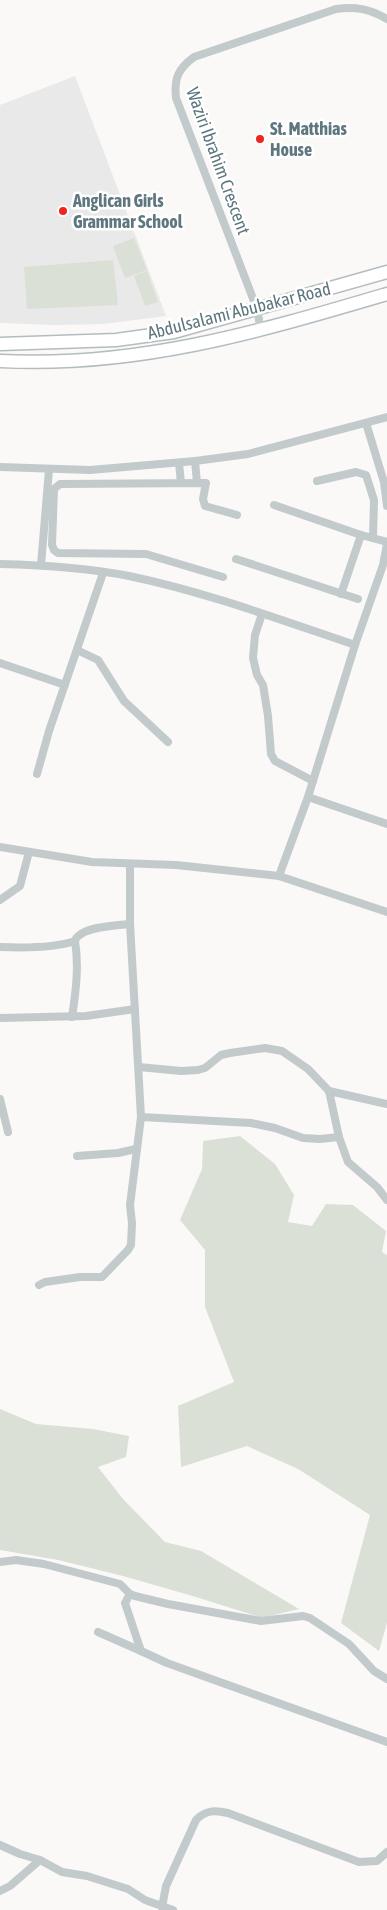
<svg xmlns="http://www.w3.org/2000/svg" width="387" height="1910" font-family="'Asap Condensed',sans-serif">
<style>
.built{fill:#e8e9e8}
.green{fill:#dbe0d6}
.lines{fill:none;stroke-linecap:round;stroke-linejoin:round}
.primary-casing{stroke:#b4bcbf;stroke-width:15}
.minor{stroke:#c2cacc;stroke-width:8}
.primary{stroke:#fff;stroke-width:12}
.poi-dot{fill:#f2241f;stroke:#fff;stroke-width:2}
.labels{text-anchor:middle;stroke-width:5;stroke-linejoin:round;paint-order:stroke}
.poi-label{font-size:18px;font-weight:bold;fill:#5e777f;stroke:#fff;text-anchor:start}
.street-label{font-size:18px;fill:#5e777f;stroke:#fff}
</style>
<rect width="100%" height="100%" fill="#faf9f7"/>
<path class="built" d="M75,76L166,316L104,324L56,325L0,323V105Z"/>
<g class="green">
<path d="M134,238L147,270L125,278L113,246Z"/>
<path d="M113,260L118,305L27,309L24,267Z"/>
<path d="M147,271L158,302L145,306L134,276Z"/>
<path d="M240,1136L275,1164L294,1195L288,1222L312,1226L326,1204L353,1205L386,1231L382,1252L387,1255V1623L379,1651L341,1623L370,1515L298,1469L247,1446L181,1467L178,1406L234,1382L205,1307V1250L180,1220L202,1169L203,1141Z"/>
<path d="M0,1409L36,1424L93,1429L129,1436L126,1457L98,1467L123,1499L165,1542L201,1551L299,1609L262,1618L196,1597L123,1576L58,1560L0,1550Z"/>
</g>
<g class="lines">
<g class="primary-casing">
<g id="primary">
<path d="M0,344L116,340L174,332L387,272"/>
<path d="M0,361C137,368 258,332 387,294"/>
</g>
</g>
<g class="minor">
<path d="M261,331L257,309L176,98C174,78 178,69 194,57L336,9C355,6 370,9 387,19"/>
<path d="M366,423L384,482L387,506"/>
<path d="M195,461L197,483"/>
<path d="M179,463L181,483"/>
<path d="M0,467L90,470L195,461L248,454L387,417"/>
<path d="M317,481L356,472L366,475L374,500L373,538"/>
<path d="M274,505L361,535L387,542"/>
<path d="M236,559L358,599"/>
<path d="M0,564C42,565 88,568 129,576C206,592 281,620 355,645"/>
<path d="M41,565L49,470"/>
<path d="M223,577L146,554L58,553L54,550L52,545L54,489L60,484L206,483L203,499L205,506L237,515"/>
<path d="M341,594L361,535"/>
<path d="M262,614L255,635L253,658L257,675L263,685L268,716L271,754L275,761L313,781"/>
<path d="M77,650L98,660L124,701L168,742"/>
<path d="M0,663L65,685"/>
<path d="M37,774L49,731L103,573"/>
<path d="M308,797L387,824"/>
<path d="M0,847L92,862L176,865L279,876L387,912"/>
<path d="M279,876L308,797L355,645L383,565L387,544"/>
<path d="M0,900L20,886L29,852"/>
<path d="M0,947C23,948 54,948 75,941C79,927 117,925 130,924"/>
<path d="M72,1017C76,991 79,966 75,941"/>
<path d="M0,1018L86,1016L135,1009"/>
<path d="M139,1067L181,1071L198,1070L205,1068L221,1055L230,1053L265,1048L282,1051L308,1069L329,1091L339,1137L348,1162L377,1187L387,1200"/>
<path d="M329,1091L387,1104"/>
<path d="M0,1099L8,1132"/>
<path d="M141,1117L251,1123L275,1128L303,1138L320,1139L339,1137"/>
<path d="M77,1156L118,1153L136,1149"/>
<path d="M39,1285L45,1282L80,1277H102L128,1250L131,1245L132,1223L130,1205L141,1117L130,924V864"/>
<path d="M0,1562L16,1560L44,1564L120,1584L130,1594L135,1596L168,1604L261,1621L303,1616L310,1618L349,1644L374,1671L387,1679"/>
<path d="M130,1594L125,1603L141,1651L167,1663L387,1742"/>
<path d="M98,1632L141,1651"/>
<path d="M0,1845L20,1854L40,1860L62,1872L87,1876L128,1889L145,1900L173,1910"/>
<path d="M0,1891L10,1886L40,1860"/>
<path d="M162,1907L166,1886L196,1820C206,1810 214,1810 228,1813L359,1862L377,1861L387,1852"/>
</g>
<use href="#primary" class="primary"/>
</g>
<g class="poi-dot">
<circle cx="260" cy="139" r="5"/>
<circle cx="63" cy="211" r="5"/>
</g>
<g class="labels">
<g class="poi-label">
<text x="270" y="135">St. Matthias<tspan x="270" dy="21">House</tspan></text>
<text x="73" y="207">Anglican Girls<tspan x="73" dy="21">Grammar School</tspan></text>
</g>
<g class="street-label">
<text transform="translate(218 161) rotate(70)" y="6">Waziri Ibrahim Crescent</text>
<text transform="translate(239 311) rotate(-14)" y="6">Abdulsalami Abubakar Road</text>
</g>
</g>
</svg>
